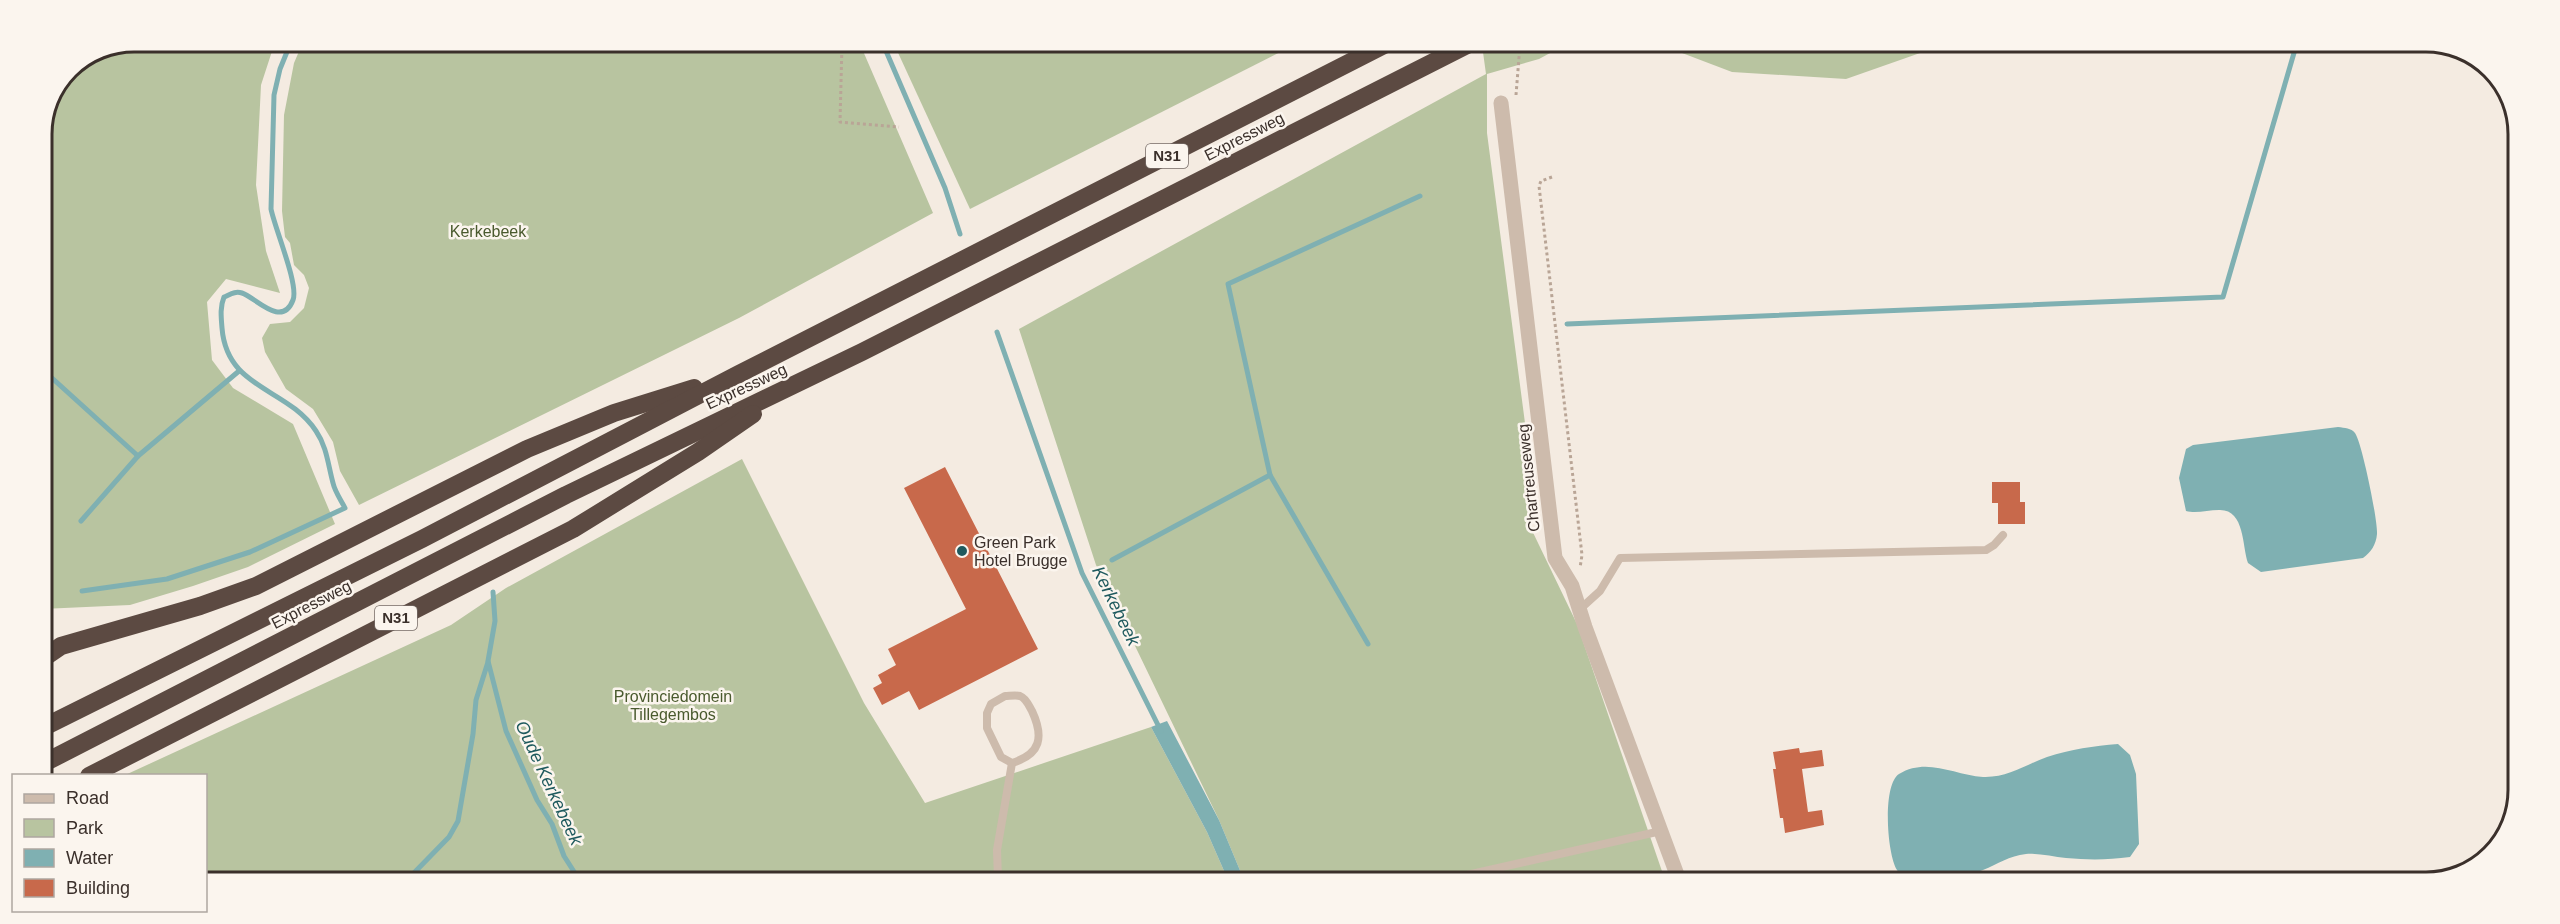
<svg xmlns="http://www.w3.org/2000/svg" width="2560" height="924" font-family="Arial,sans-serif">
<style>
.green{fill:#b8c4a0}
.water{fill:#7fb0b2}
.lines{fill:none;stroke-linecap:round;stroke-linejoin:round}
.stream{stroke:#7fb0b2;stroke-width:5}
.building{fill:#c8694b}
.path{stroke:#b9a596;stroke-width:3;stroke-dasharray:3 3;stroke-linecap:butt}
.lane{stroke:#cdbbac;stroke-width:8}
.street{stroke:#cdbbac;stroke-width:15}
.highway{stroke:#5c4a42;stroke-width:18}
.poi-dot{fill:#1f5a5e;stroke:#fbf5ee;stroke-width:2}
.labels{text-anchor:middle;stroke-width:5;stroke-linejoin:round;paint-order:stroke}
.shield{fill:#fbf5ee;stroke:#756b66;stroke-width:1.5}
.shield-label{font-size:15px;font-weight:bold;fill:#3b302b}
.street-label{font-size:16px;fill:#3b302b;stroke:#fbf5ee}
.park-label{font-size:16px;fill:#4a5a2e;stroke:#fbf5ee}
.poi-label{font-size:16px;fill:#3b302b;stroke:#fbf5ee;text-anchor:start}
.water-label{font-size:18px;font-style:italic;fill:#1f5a5e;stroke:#fbf5ee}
.rim{fill:none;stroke:#3b302b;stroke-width:3}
</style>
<rect width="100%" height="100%" fill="#f4ebe1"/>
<g class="green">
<path d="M134,42H275L261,85L256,185L266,251L280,293L226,279L207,302L212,360L233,388L293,424L335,524L248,567L193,586L130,605L42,609V129L69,69Z"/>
<path d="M303,42L860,44L933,213L739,318L359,505L340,471L333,442L313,409L286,389L265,352L262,338L270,324L290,322L304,308L309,288L304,275L294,265L290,243L285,237L282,211L284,115L294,63Z"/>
<path d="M894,44H1296L970,209Z"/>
<path d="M1482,45H1565L1539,59L1487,74V133L1531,469L1532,496L1526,518L1577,624L1665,880H1244L1219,820L1096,565L1019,329L1486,74Z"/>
<path d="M1661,45L1940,46L1846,79L1732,72Z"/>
<path d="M742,459L864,703L925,803L1151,727L1207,832L1228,880L206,877V776H123L451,625L506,588Z"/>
</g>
<g class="water">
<path d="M2338,427C2345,428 2351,428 2355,433C2362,443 2378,521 2377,534C2376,545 2371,552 2363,558L2261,572L2248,563C2242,546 2245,509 2219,510C2208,510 2196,514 2186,511L2179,478L2186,449L2193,445Z"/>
<path d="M1167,721L1219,820L1244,880H1228L1207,832L1151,727Z"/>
<path d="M2118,744L2130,755L2136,774L2139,844L2130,857C2108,860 2088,860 2066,858C2053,857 2039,853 2026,854C2009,856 1998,864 1983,870C1964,877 1932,885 1912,880C1908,879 1899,874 1897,870C1887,854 1882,785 1899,774C1927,757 1954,775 1983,777C2007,778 2025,765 2047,757C2071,749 2094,746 2118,744Z"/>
</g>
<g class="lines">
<g class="stream">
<path d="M883,44L945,188L960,234"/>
<path d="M1567,324L2223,297L2296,46"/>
<path d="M997,332L1082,573L1161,731"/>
<path d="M42,369L138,456"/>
<path d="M81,521L138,456L239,371"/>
<path d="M1112,560L1270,475"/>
<path d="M82,591L167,579L250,552L345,508C341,500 335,492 333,483C328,465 327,447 316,431C287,387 227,390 222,328C221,316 220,307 224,297C231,294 235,291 242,293C255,297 282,329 293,300C299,285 275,229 271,209L274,95L280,69L291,42"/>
<path d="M493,592L495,621L488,661L506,731L537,800L552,824L564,856L578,878"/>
<path d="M1368,644L1270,475L1228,284L1420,196"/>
<path d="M409,878L449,837L458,821L473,734L476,700L488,662"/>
</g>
</g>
<g class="building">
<path d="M945,467L1038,649L919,710L909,691L882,705L873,688L882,683L878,675L896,665L888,649L966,609L904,488Z"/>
<path d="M1992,482H2020V502H2025V524H1998V503H1992Z"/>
<path d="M1799,748L1800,753L1822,750L1824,766L1802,769L1808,812L1822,810L1824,825L1785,833L1783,818H1780L1773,769H1776L1773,752Z"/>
</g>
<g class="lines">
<g class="path">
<path d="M842,43L840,122L899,127"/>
<path d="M1516,95L1520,45"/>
<path d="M1552,177L1541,181L1539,186L1582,555L1580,568"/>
</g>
<g class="lane">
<path d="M1579,610L1600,591L1620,558L1986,550L1994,545L2003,535"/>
<path d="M1005,696C1009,696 1016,695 1020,696C1026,698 1029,706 1032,711C1044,737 1041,754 1012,763L1001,757L987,728V713L991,704Z"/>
<path d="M998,879L997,850L1012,763"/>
<path d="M1445,880L1661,831"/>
</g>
<path class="street" d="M1501,103L1555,558L1572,586L1585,627L1679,880"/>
<g class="highway">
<path d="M42,659L61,646L200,606L256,586L527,449L614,413L694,388"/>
<path d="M42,728L422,539L739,374L1384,45"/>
<path d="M42,764L566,495L862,352L1467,45"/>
<path d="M89,776L573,529L698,452L753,414"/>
</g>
</g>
<circle class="poi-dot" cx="962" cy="551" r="6"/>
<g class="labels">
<g class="shield">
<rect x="1146" y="144" width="42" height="24" rx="4.5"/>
<rect x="375" y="606" width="42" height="24" rx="4.5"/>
</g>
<g class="shield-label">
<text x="1167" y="161">N31</text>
<text x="396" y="623">N31</text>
</g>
<g class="street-label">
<text transform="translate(1244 136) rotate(-27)" y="6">Expressweg</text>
<text transform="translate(746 386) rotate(-25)" y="6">Expressweg</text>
<text transform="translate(1528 478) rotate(-96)" y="6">Chartreuseweg</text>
<text transform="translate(311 604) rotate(-27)" y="6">Expressweg</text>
</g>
<g class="park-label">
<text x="488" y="237">Kerkebeek</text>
<text x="673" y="702">Provinciedomein<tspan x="673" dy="18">Tillegembos</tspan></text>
</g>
<g class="poi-label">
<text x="974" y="548">Green Park<tspan x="974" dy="18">Hotel Brugge</tspan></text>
</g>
<g class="water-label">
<text transform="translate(1116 606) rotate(64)" y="6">Kerkebeek</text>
<text transform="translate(549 783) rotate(65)" y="6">Oude Kerkebeek</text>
</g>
</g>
<path d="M0 0H2560V924H0ZM134 52H2426A82 82 0 0 1 2508 134V790A82 82 0 0 1 2426 872H134A82 82 0 0 1 52 790V134A82 82 0 0 1 134 52Z" fill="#fbf5ee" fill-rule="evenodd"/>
<path class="rim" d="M134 52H2426A82 82 0 0 1 2508 134V790A82 82 0 0 1 2426 872H134A82 82 0 0 1 52 790V134A82 82 0 0 1 134 52Z"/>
<rect x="12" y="774" width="195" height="138" fill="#fbf5ee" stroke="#aea6a0" stroke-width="1.5"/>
<rect x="24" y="794" width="30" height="9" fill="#cdbbac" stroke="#aea6a0" stroke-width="1.5"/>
<text x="66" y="804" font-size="18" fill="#3b302b">Road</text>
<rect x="24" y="819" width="30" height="18" fill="#b8c4a0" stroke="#aea6a0" stroke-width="1.5"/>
<text x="66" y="834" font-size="18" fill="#3b302b">Park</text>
<rect x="24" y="849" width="30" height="18" fill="#7fb0b2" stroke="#aea6a0" stroke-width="1.5"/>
<text x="66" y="864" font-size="18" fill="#3b302b">Water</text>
<rect x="24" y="879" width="30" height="18" fill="#c8694b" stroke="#aea6a0" stroke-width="1.5"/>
<text x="66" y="894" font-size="18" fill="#3b302b">Building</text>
</svg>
